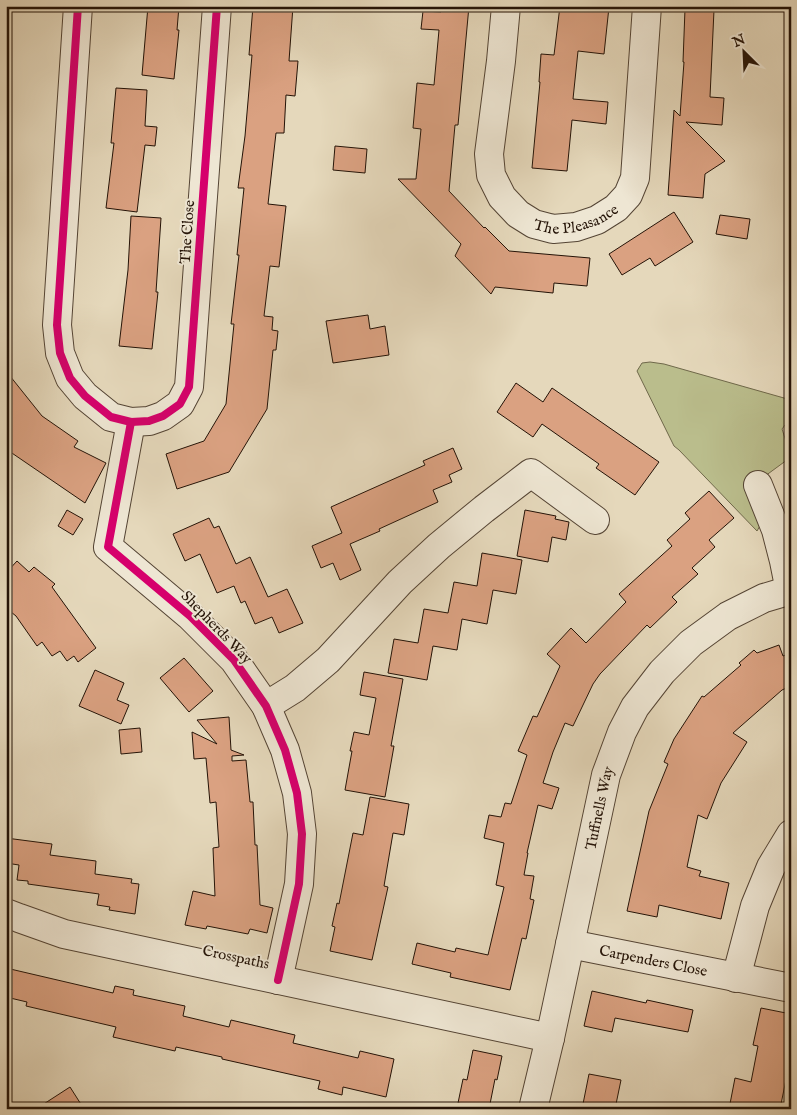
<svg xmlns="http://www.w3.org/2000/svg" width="797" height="1115" font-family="'IM FELL English',serif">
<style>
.green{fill:#babd8c;stroke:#6f684a}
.building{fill:#daa181;stroke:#241307}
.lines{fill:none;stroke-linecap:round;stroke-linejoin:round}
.minor-casing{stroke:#544434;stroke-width:30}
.minor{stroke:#eee6d3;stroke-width:28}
.cycleway-casing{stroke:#eee6d3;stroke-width:11}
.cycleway{stroke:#d6006c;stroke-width:8}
.labels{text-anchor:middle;stroke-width:4;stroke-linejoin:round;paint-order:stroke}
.street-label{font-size:15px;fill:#241307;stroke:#eee6d3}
</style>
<rect width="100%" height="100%" fill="#e5d8bb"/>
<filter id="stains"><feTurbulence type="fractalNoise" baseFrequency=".004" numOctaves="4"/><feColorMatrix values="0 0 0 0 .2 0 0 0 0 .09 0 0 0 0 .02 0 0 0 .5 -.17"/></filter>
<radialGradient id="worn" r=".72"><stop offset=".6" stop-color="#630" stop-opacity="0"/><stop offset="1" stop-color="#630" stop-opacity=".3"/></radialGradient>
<path class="green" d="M650,362L664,364L791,400V423L785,425L782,429L791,457L761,479L773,503L757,531L679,450L674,446L637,371L642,363Z"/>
<g class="building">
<path d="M148,6H179L177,30H179L174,79L142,75Z"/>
<path d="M253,6H293L289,61H298L295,96L286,95L284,133H276L268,204L286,206L279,267L270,266L264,316L273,317L272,330L278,331L276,350H273L267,409L229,472L177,489L166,454L204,441L226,404L234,324H231L239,255H237L244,188H238L245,136L252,55H249Z"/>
<path d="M442,6H469L458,125H455L449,191L484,228L485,227L509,251L590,258L587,286L554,283L553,293L495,287L491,294L455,256L461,244L398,179H416L421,129L413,128L417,83L434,85L439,30L421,29L423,11L441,12Z"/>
<path d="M560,6L609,7L604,54L578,51L573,99L608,102L606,124L572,120L567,171L532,168L540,82H539L541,54L554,55Z"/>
<path d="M685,9L714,10L710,97L724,98L722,125L686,122L725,161L705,174L703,198L668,195L674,110L680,116L684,62H683Z"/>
<path d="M116,88L147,90L145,126L157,127L155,146L145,145L137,212L106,208L114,143H111Z"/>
<path d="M335,146L367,149L365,173L333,170Z"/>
<path d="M674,212L693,242L655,266L650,258L622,275L609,254Z"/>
<path d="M720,215L750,219L747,239L716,234Z"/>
<path d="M131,216L161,218L156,292H158L152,349L119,346L128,270Z"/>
<path d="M368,315L370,329L385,326L389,355L333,363L326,321Z"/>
<path d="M6,371L42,416L78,441L74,447L106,463L85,503L6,449Z"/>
<path d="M516,383L543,402L552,388L659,462L635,495L596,468L599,464L542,424L533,437L497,412Z"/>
<path d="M453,448L462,469L449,475L452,482L433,490L438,502L379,529L380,531L350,544L361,570L340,580L333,563L321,568L312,546L342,533L331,507L425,465L423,461Z"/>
<path d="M709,491L734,518L709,540L715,547L692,568L698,574L672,597L677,602L650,628L647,625L600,674L593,684L573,726L565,723L553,752L543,783L559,788L552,809L538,805L527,853H528L524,875L534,876L530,899L534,900L526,939L522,938L510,990L450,977L451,973L412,964L417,943L455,952L456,948L488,955L504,887L496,885L504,843L484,838L489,815L501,817L505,803L511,804L527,755L518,751L533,716L537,717L560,666L547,654L571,628L586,643L626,602L619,594L672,546L667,540L690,519L685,513Z"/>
<path d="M67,510L83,519L73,535L58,526Z"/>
<path d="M525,510L556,516L555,519L569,522L566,540L552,537L548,562L517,556Z"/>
<path d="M209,518L214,528L219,526L236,564L250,557L268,597L287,589L303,623L279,633L272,617L255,624L245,601L241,603L234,586L217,593L200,554L185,561L173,534Z"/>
<path d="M482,553L522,560L516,594L493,590L487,624L462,619L457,650L433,646L427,680L388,673L394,639L418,643L424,609L448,613L454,582L477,586Z"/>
<path d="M17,561L29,572L34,567L55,584L52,587L96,648L78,662L74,656L67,661L60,651L52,656L42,642L37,646L16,616L6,608V573Z"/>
<path d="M779,645L783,656L791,653V686L782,690L733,733L747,742L721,783L707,819L698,815L687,867L701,871L699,876L729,883L721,919L659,905L657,917L627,911L649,811L668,764L664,762L674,739L702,696L704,697L741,665L739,663L754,650L757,653Z"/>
<path d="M184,658L213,691L189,712L160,678Z"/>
<path d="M95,670L124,683L117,700L129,705L121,724L79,706Z"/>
<path d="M364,672L403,679L391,746H394L385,797L345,790L352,751H350L354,732L369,735L376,698L360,695Z"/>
<path d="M229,717L231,750L244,755L232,756V761L246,760L250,802H253L255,845H257L260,905L273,908L267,933L250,929L248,934L207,926L206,929L185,925L193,891L215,896L213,848L219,847L216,802L210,803L206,758L194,759L192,732L217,744L197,720Z"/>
<path d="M140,728L142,752L121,754L119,730Z"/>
<path d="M370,797L409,804L404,835L393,833L384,886L388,887L372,960L330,951L335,927L332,926L337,903L339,904L353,833L363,835Z"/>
<path d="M6,838L52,844L50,855L96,861L95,874L132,879L131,883L139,884L135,914L109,910L110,907L97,905L99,894L28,884V881L17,880L19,865L6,863Z"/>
<path d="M6,968L113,993L115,986L134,990L133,995L185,1006L183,1016L229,1027L231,1020L295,1035L293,1043L358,1058L360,1051L394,1059L386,1097L343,1087L342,1095L318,1089L320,1081L222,1059V1057L176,1047L175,1051L113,1037L116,1027L26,1006L27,1002L6,997Z"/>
<path d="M592,991L646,1003L647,1000L693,1010L688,1032L615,1018L612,1032L584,1026Z"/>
<path d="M761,1008L791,1014V1032L786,1054L791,1055L780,1109H729L735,1078L751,1082L758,1046L753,1045Z"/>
<path d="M473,1050L502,1056L497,1080L495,1079L489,1109L458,1103L463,1079L467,1080Z"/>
<path d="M589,1074L621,1080L615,1109H582Z"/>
<path d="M70,1087L84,1109H36Z"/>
</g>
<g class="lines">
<g class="minor-casing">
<g id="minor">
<path d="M78,6L57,325L60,353L70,378L85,396L111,417L131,422L149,421L163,416L180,404L189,387L217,6"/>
<path id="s1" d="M506,6L501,61L489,154L491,175L502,197L518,214L534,224L553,229L576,227L597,220L616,208L628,195L635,178L647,6"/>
<path d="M131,422L108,547L190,616L234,660L266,706L285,750L297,793L302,834L299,884L278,980"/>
<path d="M758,485L776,530L784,561L790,591"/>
<path d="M266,706L295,688L328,660L400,582L439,546L484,509L531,473L595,520"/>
<path d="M6,913L19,918L64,934L550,1038"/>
<path id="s2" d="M570,944L791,988"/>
<path d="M736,978L755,906L771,867L791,834"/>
<path id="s3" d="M533,1109L550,1038L606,775L622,732L635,707L662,672L691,643L728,616L764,598L791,590"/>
</g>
</g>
<use href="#minor" class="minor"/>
<g class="cycleway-casing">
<g id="cycleway">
<path d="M78,6L57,325L60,353L70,378L85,396L111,417L131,422L149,421L163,416L180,404L189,387L217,6"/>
<path d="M131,422L108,547L190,616L234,660L266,706L285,750L297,793L302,834L299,884L278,980"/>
</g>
</g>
<use href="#cycleway" class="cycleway"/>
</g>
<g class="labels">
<g class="street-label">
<text dy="5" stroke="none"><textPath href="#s1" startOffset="281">The Pleasance</textPath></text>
<text transform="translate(187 232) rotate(-86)" y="5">The Close</text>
<text transform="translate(217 627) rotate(46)" y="5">Shepherds Way</text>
<text dy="5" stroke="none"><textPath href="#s3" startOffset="308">Tuffnells Way</textPath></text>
<text transform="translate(236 957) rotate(12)" y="5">Crosspaths</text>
<text dy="5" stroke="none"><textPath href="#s2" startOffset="85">Carpenders Close</textPath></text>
</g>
</g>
<rect width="797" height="1115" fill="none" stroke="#e5d8bb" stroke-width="25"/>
<rect x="8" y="8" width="782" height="1100" fill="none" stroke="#241307" stroke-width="2.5"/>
<rect x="12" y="12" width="772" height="1090" fill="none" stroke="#241307"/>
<g transform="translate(744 52) rotate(336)" stroke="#eee6d3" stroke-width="4" paint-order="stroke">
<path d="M0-4L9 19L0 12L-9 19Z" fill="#241307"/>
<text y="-8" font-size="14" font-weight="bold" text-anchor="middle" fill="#241307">N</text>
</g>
<rect width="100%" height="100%" filter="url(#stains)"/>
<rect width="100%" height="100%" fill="url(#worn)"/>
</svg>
